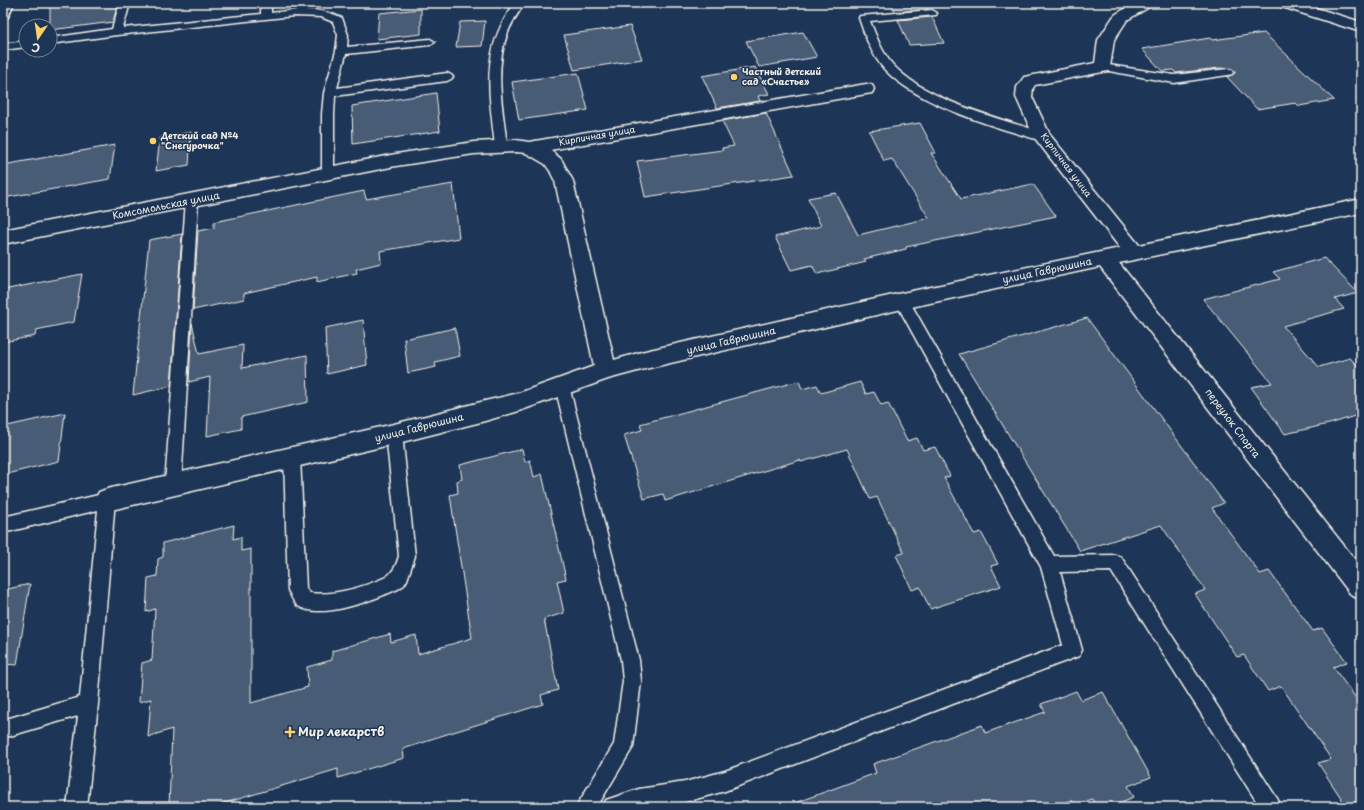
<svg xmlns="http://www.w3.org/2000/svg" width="1364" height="810" font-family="'Playpen Sans',sans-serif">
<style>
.building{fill:#485b74;stroke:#f4f1e8}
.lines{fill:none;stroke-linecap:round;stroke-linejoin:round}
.service-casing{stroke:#f4f1e8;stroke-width:3}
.minor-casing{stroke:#f4f1e8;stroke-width:3}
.service{fill:#1d3557;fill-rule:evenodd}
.minor{fill:#1d3557;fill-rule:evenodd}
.poi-dot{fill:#ffd166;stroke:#1d3557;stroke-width:1.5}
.labels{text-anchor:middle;stroke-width:3;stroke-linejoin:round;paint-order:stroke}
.far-poi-label{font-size:9px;font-weight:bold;fill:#f4f1e8;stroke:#1d3557;text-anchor:start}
.far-street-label{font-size:9px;fill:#f4f1e8;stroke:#1d3557}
.street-label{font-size:10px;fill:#f4f1e8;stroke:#1d3557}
.near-poi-label{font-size:12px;font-weight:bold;fill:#f4f1e8;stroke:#1d3557;text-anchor:start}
</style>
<rect width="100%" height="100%" fill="#1d3557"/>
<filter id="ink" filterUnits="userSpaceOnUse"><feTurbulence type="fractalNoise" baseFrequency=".025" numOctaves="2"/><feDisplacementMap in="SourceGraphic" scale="8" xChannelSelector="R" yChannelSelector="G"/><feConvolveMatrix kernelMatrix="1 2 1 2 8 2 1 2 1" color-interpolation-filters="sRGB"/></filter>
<g filter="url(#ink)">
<g class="building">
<path d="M63,3H118L113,22L50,30V5Z"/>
<path d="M891,3H925L928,9L895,12Z"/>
<path d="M421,9V34L377,39L379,13Z"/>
<path d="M932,17L944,43L909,45L898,20Z"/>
<path d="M485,21L482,46L456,47L460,22Z"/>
<path d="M630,26L642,59L574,70L564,35Z"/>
<path d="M803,32L817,57L759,67L746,41Z"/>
<path d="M1264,33L1334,100L1299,106L1296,103L1257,109L1227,77L1235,73L1232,69L1219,68L1176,73L1173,70L1162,71L1142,49L1210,38L1212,40Z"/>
<path d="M755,67L769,94L758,96L760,101L717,108L702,76Z"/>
<path d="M578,73L588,110L519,120L512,82Z"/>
<path d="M436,93L440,131L353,144L352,106Z"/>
<path d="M766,113L794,175L645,197L637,161L723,150L722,148L734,146L722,121Z"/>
<path d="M920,123L936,153H931L961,199L1033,184L1056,216L906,247V249L864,259L866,262L817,274L812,265L791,270L775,237L821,226L808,198L836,193L858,235L929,218L892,159L884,161L869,131Z"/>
<path d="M191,132L189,165L156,171L160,138Z"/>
<path d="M115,145L110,179L3,198V165Z"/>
<path d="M453,184L459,238L380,251L381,263L356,269L357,273L317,282V277L244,293V299L193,310L198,231L214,228V222L364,191L366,199Z"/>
<path d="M182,234L171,386L133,395L149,240Z"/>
<path d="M1324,258L1358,293L1335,299L1344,309L1283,326L1319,367L1350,358L1361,369V414L1333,423L1285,434L1251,387L1272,383L1203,299L1280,279L1273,272Z"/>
<path d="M82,274L74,322L36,330L35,336L3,342V290Z"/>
<path d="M1087,318L1224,503L1212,508L1260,574L1269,571L1313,631L1322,628L1347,662L1333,667L1361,705V807H1347L1318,763L1331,759L1281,686L1268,691L1244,655L1237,657L1195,594L1205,590L1161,525L1080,551L959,354Z"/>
<path d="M363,320L367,365L327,374L325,328Z"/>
<path d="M192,323L199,354L243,345L242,368L307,355L308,402L241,417V429L207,436L210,377L189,382Z"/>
<path d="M455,328L460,356L435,362L436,367L408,373L404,339Z"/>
<path d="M799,381L802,389L817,385L821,393L860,382L866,394L874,392L881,405L888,403L907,441L917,438L923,450L935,447L950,476L944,478L974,534L981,532L998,564L991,566L1001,586L930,609L920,587L912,590L896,555L904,553L877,497L870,499L847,449L801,462L800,460L665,501L663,494L644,499L624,435L642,430L640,424Z"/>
<path d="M65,413L59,461L3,475V427Z"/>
<path d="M522,449L525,462L530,460L534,477L542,474L566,579L557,581L564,613L544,619L558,690L541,695L543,704L428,740V741L403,749L404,758L338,778V769L212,807H169L172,729L148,737L151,699L139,702L142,663L152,660L155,609L146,612L148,578L157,576L158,559L163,557V543L234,525L233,539L241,537V551L251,549V703L308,687L307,667L332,660V651L390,634L391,642L416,635L418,654L472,638L450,495L458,493L457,481L462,479L460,465Z"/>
<path d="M30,584L17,665L3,664V590Z"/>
<path d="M1076,691L1081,700L1103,692L1151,777L1128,786L1134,797L1108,807H1096L1092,799L1074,806L1071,800L1053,807H793L792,804L876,773L873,764L982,725L985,733L1045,712L1041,704Z"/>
</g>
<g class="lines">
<g class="service-casing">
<g id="service">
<path d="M4,3H14L8,17L3,20Z"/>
<path d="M120,3H130L123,28L261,14V3H271V13C296,10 318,6 342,18L348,35L347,47L430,39L435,42L430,45L346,54L337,88L447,73L451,75L453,77L451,79L447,81L335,96L334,114V173L332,176L328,177L324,176L322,173V114L324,93L336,51L338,35L333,22L321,17L294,16L117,35L50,44V38L112,29Z"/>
<path d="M515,3H525C518,13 511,23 507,35C494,70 503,110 507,146L505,149H497L495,146C489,91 480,50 515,3Z"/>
<path d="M932,10L937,13L936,15L870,21C876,36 882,52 892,64C927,102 1000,118 1047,134L1049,137L1047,140L1043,141C997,128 918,105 885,70C872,56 865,36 859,18L860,16Z"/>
<path d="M26,41V47L3,50V44Z"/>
<path d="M1102,64L1174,75L1228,69L1232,70L1234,72L1232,74L1228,75L1174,83L1098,69L1097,67L1098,65Z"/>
<path d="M192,195L196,197L198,200L181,485L179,490L173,492L167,490L165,485L186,200L188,197Z"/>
<path d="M902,296L907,297L1054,556L1115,555L1121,557L1278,800L1281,807H1260L1111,571L1060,572L1082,650L1079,656L725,791L685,802L651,807H603L606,800L639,789L685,782L725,771L1063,645L1041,567L895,301L897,297Z"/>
<path d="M562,380L567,382L569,386L639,660L641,681L633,747L597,807H576L614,744L623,681L621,660L555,386L557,382Z"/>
<path d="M394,427L399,429L402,434L415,556L407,580L404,585L398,589C375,599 322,621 298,606C293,602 291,595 288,590L284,457L286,452L292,450L298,452L300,457L306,589L310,593C334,596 364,587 386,577C394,571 396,566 399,556L386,434L389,429Z"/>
<path d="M107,493L113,495L115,500L98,704L87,807H67L78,716L3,738V720L80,697L98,510L3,533V517Z"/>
</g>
</g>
<g class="minor-casing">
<g id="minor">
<path d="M1135,3H1153L1151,6L1127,20L1114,40L1110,67L1108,71L1035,85L1033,88L1032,97L1050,135L1139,245L1361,199V213L1119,263L1361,567V599L1352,596L1100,267L902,309L645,369L608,379L519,411L485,421L394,444L107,511L99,508L95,500L99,492L107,489L394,424L485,401L519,393L594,366L555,181L550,171L545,164L526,153L516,152L474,154L396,166L3,244V230L396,154L474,142L516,140L529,142L866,84L872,85L874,89L872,93L866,94L550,150L561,159L573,181L614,360L645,351L902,293L1120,248L1034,137L1016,97L1017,87L1024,77L1095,63L1098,40L1113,17L1116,14Z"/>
<path d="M1277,3H1300L1361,22V32L1279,6Z"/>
</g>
</g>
<use href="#service" class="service"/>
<use href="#minor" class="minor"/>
</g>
</g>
<g class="poi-dot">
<circle cx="734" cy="77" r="4"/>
<circle cx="153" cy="141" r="4"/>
<path d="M288 726h4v4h4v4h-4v4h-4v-4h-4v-4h4z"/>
</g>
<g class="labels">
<g class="far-poi-label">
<text x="742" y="75">Частный детский<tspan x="742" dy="10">сад «Счастье»</tspan></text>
<text x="161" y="139">Детский сад №4<tspan x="161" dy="10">"Снегурочка"</tspan></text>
</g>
<g class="far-street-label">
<text transform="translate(597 136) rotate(-10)" y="3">Кирпичная улица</text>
<text transform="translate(1066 165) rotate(53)" y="3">Кирпичная улица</text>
</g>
<g class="street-label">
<text transform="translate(166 205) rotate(-11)" y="4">Комсомольская улица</text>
<text transform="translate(1047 270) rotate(-12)" y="4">улица Гаврюшина</text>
<text transform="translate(731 340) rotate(-13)" y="4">улица Гаврюшина</text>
<text transform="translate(1233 423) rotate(53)" y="4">переулок Спорта</text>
<text transform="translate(419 427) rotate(-14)" y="4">улица Гаврюшина</text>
</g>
<g class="near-poi-label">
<text x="298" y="736">Мир лекарств</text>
</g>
</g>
<rect width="1364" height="810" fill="none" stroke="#1d3557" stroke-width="16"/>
<rect x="8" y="8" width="1348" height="794" fill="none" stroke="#f4f1e8" stroke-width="1.5" filter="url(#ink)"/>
<g transform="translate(38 38) rotate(193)"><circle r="19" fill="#1d3557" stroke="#738091"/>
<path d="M0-3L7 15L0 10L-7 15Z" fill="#ffd166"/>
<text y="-6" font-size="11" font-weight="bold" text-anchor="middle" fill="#f4f1e8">С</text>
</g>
</svg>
